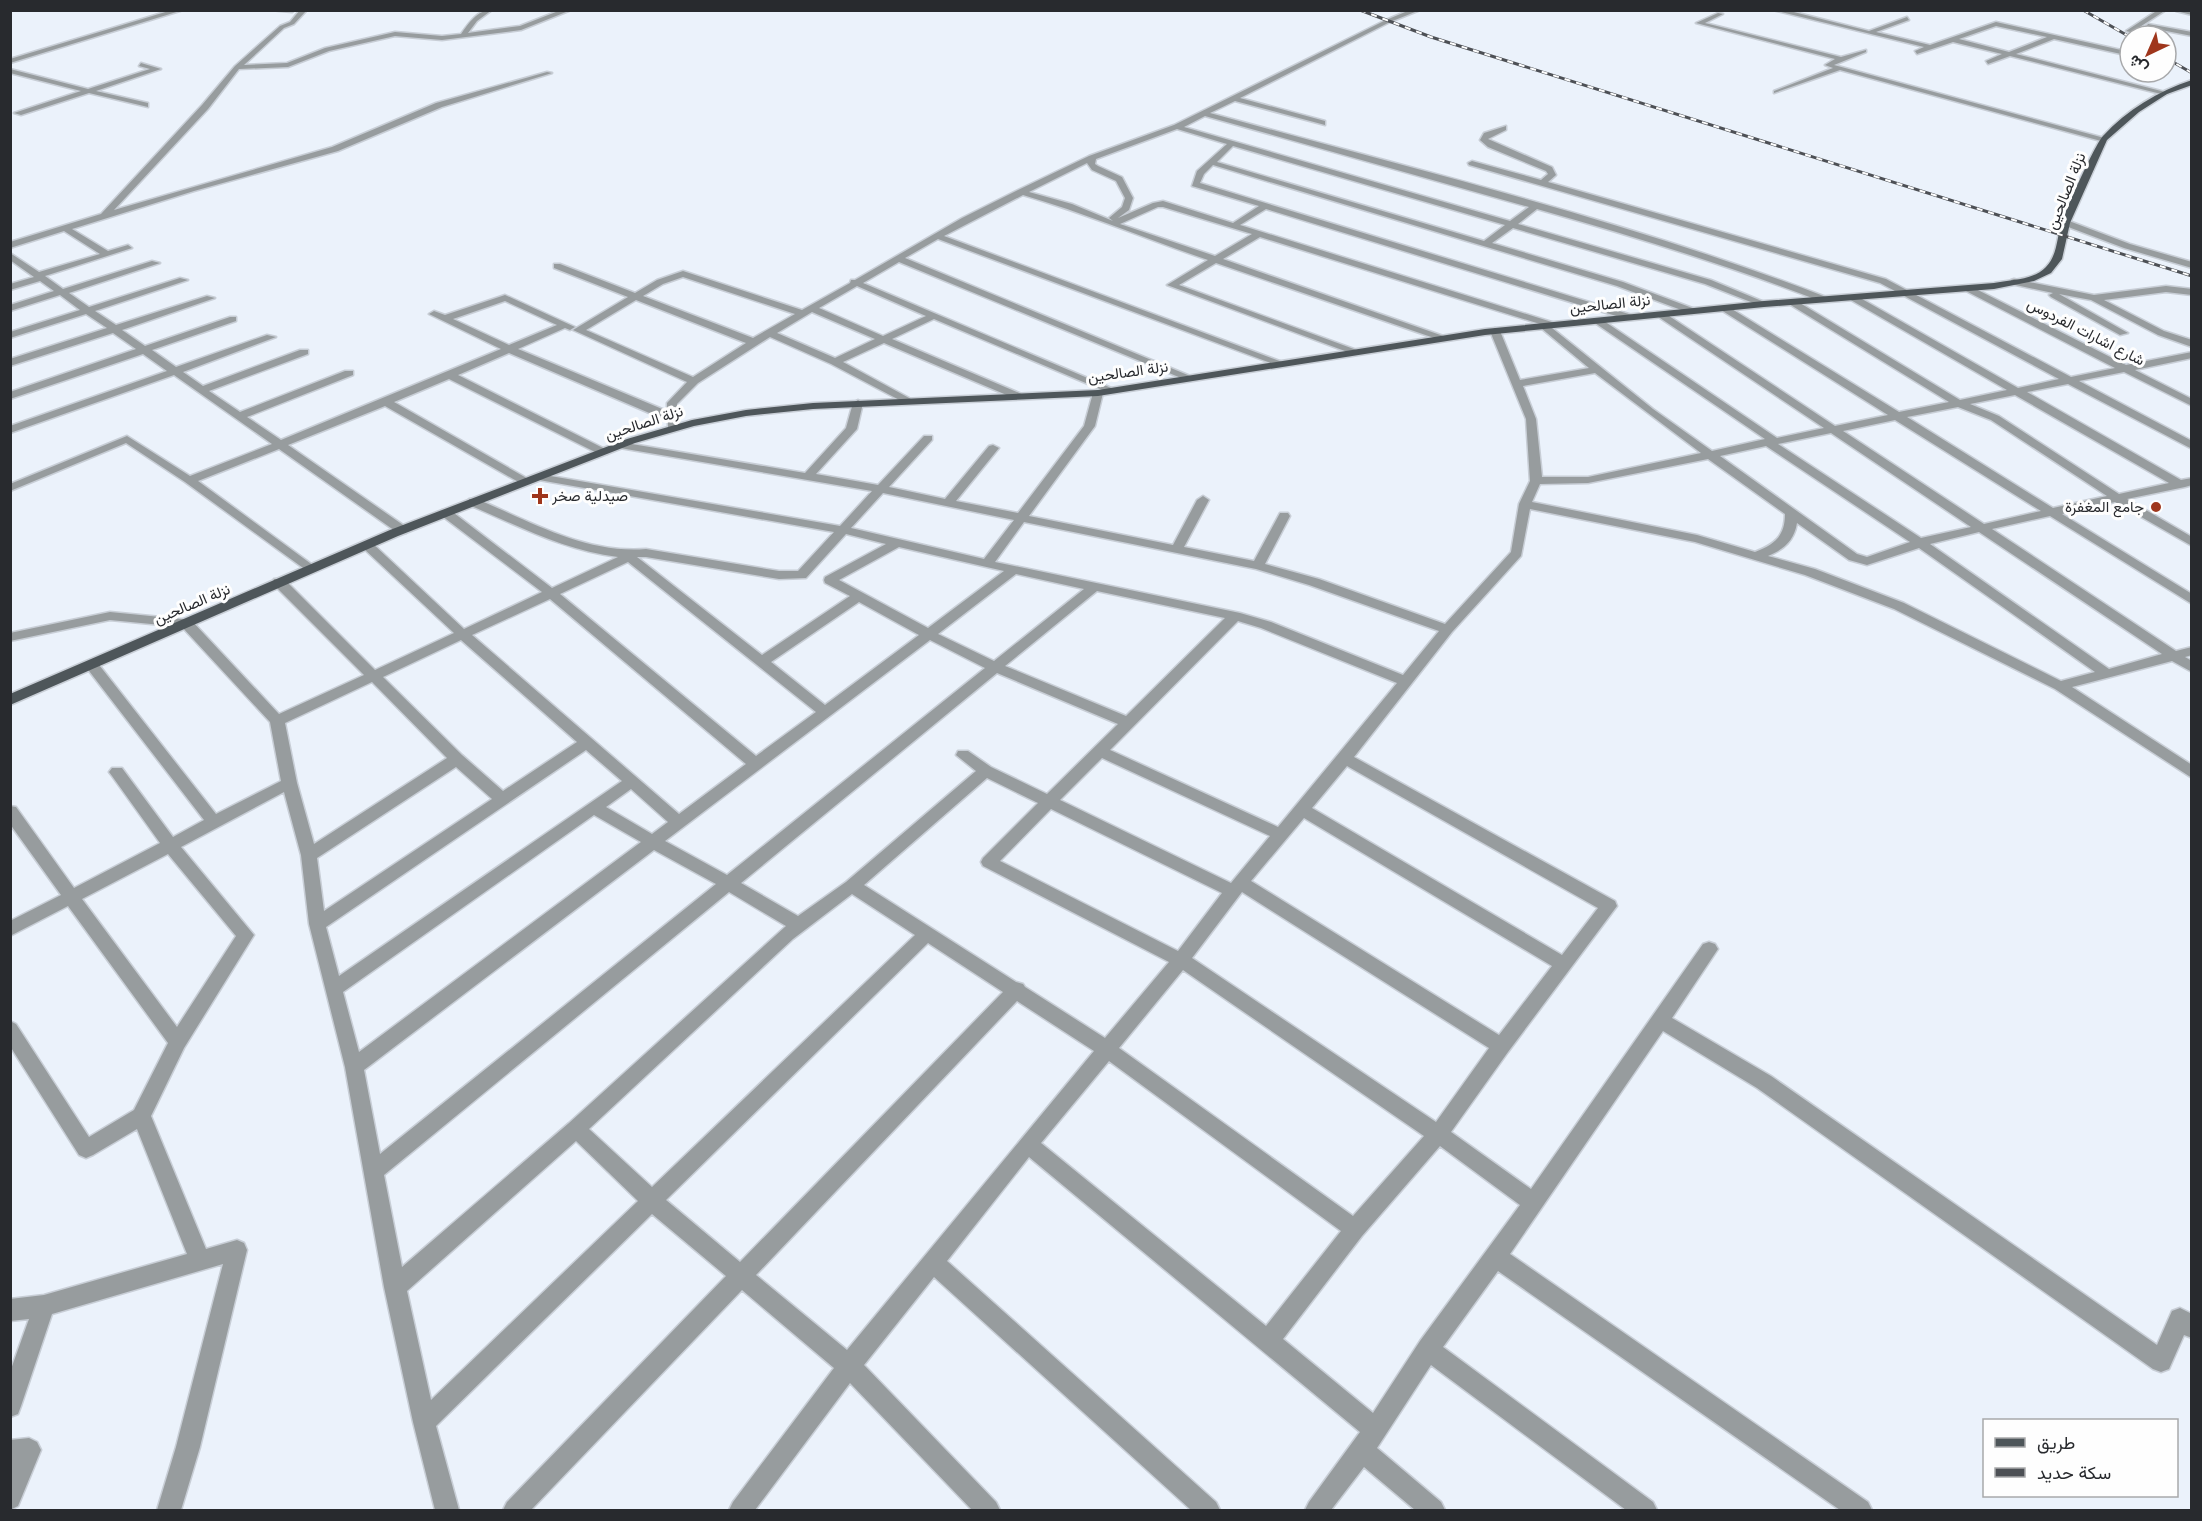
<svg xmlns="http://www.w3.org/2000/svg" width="2202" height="1521" font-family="'Open Sans',Vazirmatn,sans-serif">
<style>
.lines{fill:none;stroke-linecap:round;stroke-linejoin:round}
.minor-casing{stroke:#c8ced6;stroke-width:3}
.major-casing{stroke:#c8ced6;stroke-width:3}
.minor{fill:#979c9e;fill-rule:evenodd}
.major{fill:#4e565a;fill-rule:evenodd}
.rail-casing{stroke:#4d5055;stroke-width:3}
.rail{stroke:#fefefe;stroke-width:2;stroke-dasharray:6;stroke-linecap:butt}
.poi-dot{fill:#9f361c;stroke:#fefefe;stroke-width:2}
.labels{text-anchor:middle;stroke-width:6;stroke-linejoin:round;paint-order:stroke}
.far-street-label{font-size:15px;fill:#282a2e;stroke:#fefefe}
.far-poi-label{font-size:15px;fill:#282a2e;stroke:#fefefe;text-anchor:start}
</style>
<rect width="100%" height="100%" fill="#ebf2fb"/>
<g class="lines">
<g class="minor-casing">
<g id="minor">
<path d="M172,10H183L10,63V59Z"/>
<path d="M270,10H295L292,12Z"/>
<path d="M300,10H307L294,24L284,28L244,65L287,63L325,48L395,32L442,36L461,34C469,23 477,10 492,10L477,21L468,33L520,26L561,10H571L521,30L442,40L395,36L329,51L288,67L239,69L208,109L114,210L332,147L436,103L547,72L552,73L442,107L338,151L194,191L72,229L108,251L128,245L132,248L45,276L63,289L152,261L160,263L69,293L89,307L180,278L188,280L95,311L116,325L207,296L215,298L122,330L145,346L230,317H236V321L152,350L176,367L267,335L276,337L183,372L203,386L300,350H308V354L209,391L240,412L345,371H353V375L247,417L281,440L501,349L429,314L434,311L445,315L505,295L575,327L570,330L565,328L518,349L667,411V403L687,382L573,330L628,297L554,268V264H560L635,293L657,280L683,271L802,310L850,283L851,280H855L962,218L1018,190L1089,156L1174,125L1386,20L1410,10H1420L1390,22L1240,98L1325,121V125L1235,101L1210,113C1417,170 1626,220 1826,297V301H1820C1727,265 1633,236 1537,209L1518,224L1711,280L1769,304L1761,306L1705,284L1513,228L1492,243L1623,282L1695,309L1697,311L1692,314L1617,286L1213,165L1204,174L1200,183L1632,315V319H1626L1266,209L1240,225L1555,323L1557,325L1552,328L1653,409L1712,451L1765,439L1595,323V319H1601L1777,438L1824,428L1657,316V312H1663L1835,426L1888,415L1721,310V306H1727L1899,412L1949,402L1789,304V300H1795L1960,400L2007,390L1849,299V295H1855L2018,388L2059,379L1880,283L1469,165L1468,163L1472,161L1541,180L1548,174L1546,171L1488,147L1480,140L1484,133L1506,126V130L1488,139L1552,167L1556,175L1548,182L1886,279L2071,377L2115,368L1964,290V286H1970L2126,365L2192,352V358L2135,370L2192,399V406L2124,372L2079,381L2192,441V449L2068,384L2027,392L2181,480L2192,478V485L2185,487L2127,499L2192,537V546L2115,502L2062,514L2192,594V604L2050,516L1992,529L2176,651L2192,647V655L2185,657L2192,661V672L2172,661L2072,687L2192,765V778L2055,689L1894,609L1805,575L1695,542L1530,509L1521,556L1452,632L1354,757L1615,901L1617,906L1508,1052L1451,1132L1531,1189L1703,944L1709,942L1715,944L1718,949L1672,1018L1771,1076L2157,1345L2172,1311L2180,1308L2192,1314V1338L2184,1335L2169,1369L2161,1372L2153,1369L1757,1088L1663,1031L1510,1254L1868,1502L1872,1510H1840L1498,1271L1443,1347L1653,1502L1657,1510H1626L1431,1365L1377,1448L1441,1502L1445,1510H1415L1364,1467L1331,1510H1305L1309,1502L1360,1432L1029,1157L947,1261L1216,1502L1220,1510H1191L934,1277L864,1365L996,1502L1000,1510H972L850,1383L755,1510H729L733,1502L834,1368L742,1290L531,1510H503L507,1502L726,1276L652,1214L436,1426L459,1510H435L413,1422L384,1287L345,1067L309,924L301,855L284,792L181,847L254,935L184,1048L151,1116L206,1249L237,1240L244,1243L247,1250L200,1447L181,1510H157L176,1447L223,1264L52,1314L21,1406L18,1414L10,1417V1372L29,1319L10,1321V1299L44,1295L187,1254L137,1129L93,1155L86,1158L79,1155L10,1046V1021L16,1024L89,1137L134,1110L168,1043L68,906L10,936V921L61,895L10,824V806L16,807L74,888L160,843L112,776L109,772L112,768H122L173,837L204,820L86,667L84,664L91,660L96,661L216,814L281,781L270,722L182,627L110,620L10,641V633L110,612L191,620L279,714L364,675L274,585L273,582L274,579H284L375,670L454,633L363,548L361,545L363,542H371L464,629L542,592L442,516V510H450L552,588L618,557C565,551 517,525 469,505V499H477C531,522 586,554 646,549L779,571H798L834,532L539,480L533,477L539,474L840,526L872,491L620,448L614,445L620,442L805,473L846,428L853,403L858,400L863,403L857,429L816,474L878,485L924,436H932V440L889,487L945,499L989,446L993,445L999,448L956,501L1018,513L1084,426L1093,393L1098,390L1103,393L1095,426L1029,516L1173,545L1197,500L1203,496L1209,500L1184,547L1254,561L1280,513H1288L1290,516L1265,564L1319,579L1445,624L1511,552L1519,504L1530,481L1526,419L1490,331L1495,328L1500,331L1520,380L1589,368L1541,328L1540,324L1260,237L1223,259L1449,338L1440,340L1216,263L1179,285L1362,352L1353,354L1167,285L1208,260C1146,239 1085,213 1023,195L944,236L1285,363L1276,365L938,239L905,258L1195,378L1186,380L899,262L863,283L1116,390L1115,392H1107L934,319L892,339L1024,395V399H1016L884,343L843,362L911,399V403L907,404L831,364L770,337L698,383L677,404L680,427L674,430L668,427V418L654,415L509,353L458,375L607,450V454H599L449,379L394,402L530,480V484H522L385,406L288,445L406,527V533H398L279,449L198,481L314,566L316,569L310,573L185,482L126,443L10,491V484L127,436L190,476L272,444L174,375L10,433V426L167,371L143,354L10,399V392L136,349L113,333L10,366V359L107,328L86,314L10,338V332L80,310L60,295L10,311V305L54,291L40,281L10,290V284L34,277L10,260V253L39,272L100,254L64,231L10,248V242L101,214L202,105L235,66L280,26L290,22ZM1205,116L1529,207L1510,221L1184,127ZM1177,129L1227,144L1197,171L1192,186L1259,206L1233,223L1163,201L1153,203L1118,218L1129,210L1133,198L1122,177L1098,166L1095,164L1096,159ZM1233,146L1505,225L1484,241L1217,162ZM1087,163L1092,170L1116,181L1125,198L1122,207L1109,218L1113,221L1072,204L1029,192ZM1158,207H1163L1252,234L1215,256L1120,224ZM683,277L795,314L753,338L643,296L663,284ZM857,286L926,316L883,336L819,308ZM636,300L746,343L693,377L586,330ZM505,301L557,325L509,345L453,319ZM812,312L875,339L835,358L777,333ZM1595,373L1701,453L1588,477H1542L1536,419L1523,386ZM2015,395L2169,483L2119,494L1999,416L1970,404ZM1958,407L1991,420L2107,496L2053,508L1907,417ZM1895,420L2041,511L1984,524L1843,431ZM1831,433L1971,527L1921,538L1778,444ZM1766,446L1910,542L1867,557L1857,554L1720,456ZM1708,459L1785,514C1785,536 1775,544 1755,552L1697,535L1532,502L1540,484L1588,483ZM883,493L1014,520L984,559L851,528ZM1024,522L1256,569L1309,585L1439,631L1403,675L1271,622L1240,613L995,562ZM1797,523L1849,560L1867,565L1919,548L2095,672L2061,681L1904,603L1815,569L1768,556C1784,549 1794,541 1797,523ZM1979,532L2162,654L2109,669L1930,544ZM846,534L886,544L825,577L824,580L825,583L850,596L762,655L637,557H646L779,579L806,578ZM899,547L1004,571L928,628L839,580ZM628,562L816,712L756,756L560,594ZM1016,574L1084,589L994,661L938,634ZM1097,591L1225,618L1126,716L1005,666ZM550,599L746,764L679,814L472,635ZM859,602L919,635L825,705L771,662ZM1238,621L1261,628L1397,683L1278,827L1110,750ZM461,640L577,742L503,791L462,755L383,677ZM930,640L985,668L727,875L665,841ZM997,673L1118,724L1047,794L991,767L968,751H958L956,755L976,771L846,882L798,916L741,883ZM372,682L447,758L314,844L297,783L285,723ZM586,750L622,781L339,976L326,927ZM1102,758L1270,836L1231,883L1060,800ZM1347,766L1598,908L1562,955L1312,808ZM456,767L492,799L324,911L317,858ZM987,778L1038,803L983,858L981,862L983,866L1169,962L1105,1038L1025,987L1023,984L1016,982L864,885ZM631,789L668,822L652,834L606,807ZM1051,809L1222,893L1178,951L1000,861ZM594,815L641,842L359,1052L343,992ZM1304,818L1552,966L1499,1035L1251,881ZM654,850L716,884L380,1154L364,1070ZM168,854L236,936L177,1027L82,899ZM729,892L786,926L569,1123L402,1267L384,1175ZM1242,892L1489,1048L1436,1122L1192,958ZM852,894L915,935L652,1187L589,1129L793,939ZM928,943L1003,992L740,1262L666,1200ZM1183,970L1424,1136L1353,1216L1119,1048ZM1017,1001L1094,1051L847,1350L756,1275ZM1109,1061L1341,1231L1266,1326L1041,1143ZM576,1141L638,1201L431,1400L407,1291ZM1440,1146L1520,1205L1420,1341L1373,1413L1283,1339L1362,1236Z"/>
<path d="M1773,10H1786L1869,31L1907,17L1909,20L1876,32L1930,45L1996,22L2130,52V56L2054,39L2016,54L2169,93L2165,95L2010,56L1988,64L1986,61L2002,54L1953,42L1917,54L1915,51L1924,47ZM1996,26L2047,37L2009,52L1959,39Z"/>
<path d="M2158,10H2166L2135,30L2161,36H2147L2126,31Z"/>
<path d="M2175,10L2192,11V15L2176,11Z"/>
<path d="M1718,13L1723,14L1705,23L1841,57L1866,50V52L1834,65L2108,139L2101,141L1840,70L1774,93V91L1833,68L1825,65L1835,59L1696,23Z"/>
<path d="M2148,24L2192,32V36L2146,27Z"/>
<path d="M141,63L161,69L96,91L148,103V107L89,93L21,115L14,113L81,91L10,73V69L88,89L150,69L139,66Z"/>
<path d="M2063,221H2069L2130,244L2192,262V268L2124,248L2063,225Z"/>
<path d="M2014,279L2094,295L2166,286L2192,289V295L2166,292L2104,300L2164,331L2192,340V347L2158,335L2091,300L2059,294L2128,333L2120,335L2051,297L2049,295L2053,293L2011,284V280Z"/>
<path d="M29,1438L37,1442L41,1450L18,1506L10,1510V1440Z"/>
</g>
</g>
<g class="major-casing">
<path id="major" d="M2192,80V85L2167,94L2139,112L2107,140L2070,223L2062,259L2051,273L2034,281L1994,289L1764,307L1485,335L1098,396L813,409L746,416L694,426L635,443L398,536L10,705V694L390,530L627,439L692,420L746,410L813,403L1098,390L1485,329L1764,301L1994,283C2010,280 2034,280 2046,267C2057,256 2057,238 2061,224C2066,210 2094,146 2103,136C2127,110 2158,91 2192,80Z"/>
</g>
<use href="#minor" class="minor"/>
<use href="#major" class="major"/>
<g class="rail-casing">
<g id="rail">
<path d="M1360,10L1431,37L2192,276"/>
<path d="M2083,10L2130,37"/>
<path d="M2166,58L2192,73"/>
</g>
</g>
<use href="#rail" class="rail"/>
</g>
<g class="poi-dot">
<path d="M537 487h6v6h6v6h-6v6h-6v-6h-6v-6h6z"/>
<circle cx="2156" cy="507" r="6"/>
</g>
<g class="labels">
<g class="far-street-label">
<text transform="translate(2066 191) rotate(-68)" y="5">نزلة الصالحين</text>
<text transform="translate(1610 304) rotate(-6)" y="5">نزلة الصالحين</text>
<text transform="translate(2086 332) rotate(27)" y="5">شارع اشارات الفردوس</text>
<text transform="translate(1128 372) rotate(-8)" y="5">نزلة الصالحين</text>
<text transform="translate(644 423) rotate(-18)" y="5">نزلة الصالحين</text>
<text transform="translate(192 604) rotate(-23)" y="5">نزلة الصالحين</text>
</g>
<g class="far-poi-label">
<text x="552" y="501">صيدلية صخر</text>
<text x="2144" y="512" text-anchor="end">جامع المغفرة</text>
</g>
</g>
<rect width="2202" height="1521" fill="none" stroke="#282a2e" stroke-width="24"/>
<rect x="1983" y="1419" width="195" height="78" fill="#fefefe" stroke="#a8a9ab" stroke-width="1.5"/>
<rect x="1995" y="1438" width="30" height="9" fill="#4e565a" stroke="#a8a9ab" stroke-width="1.5"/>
<text x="2037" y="1449" font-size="18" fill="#282a2e">طريق</text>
<rect x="1995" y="1468" width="30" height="9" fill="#4d5055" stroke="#a8a9ab" stroke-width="1.5"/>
<text x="2037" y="1479" font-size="18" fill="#282a2e">سكة حديد</text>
<g transform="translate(2148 54) rotate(224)"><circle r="28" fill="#fefefe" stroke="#a8a9ab" stroke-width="1.5"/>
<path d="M0-4.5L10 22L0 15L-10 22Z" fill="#9f361c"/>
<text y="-9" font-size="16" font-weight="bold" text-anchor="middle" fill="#282a2e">ش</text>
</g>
</svg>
